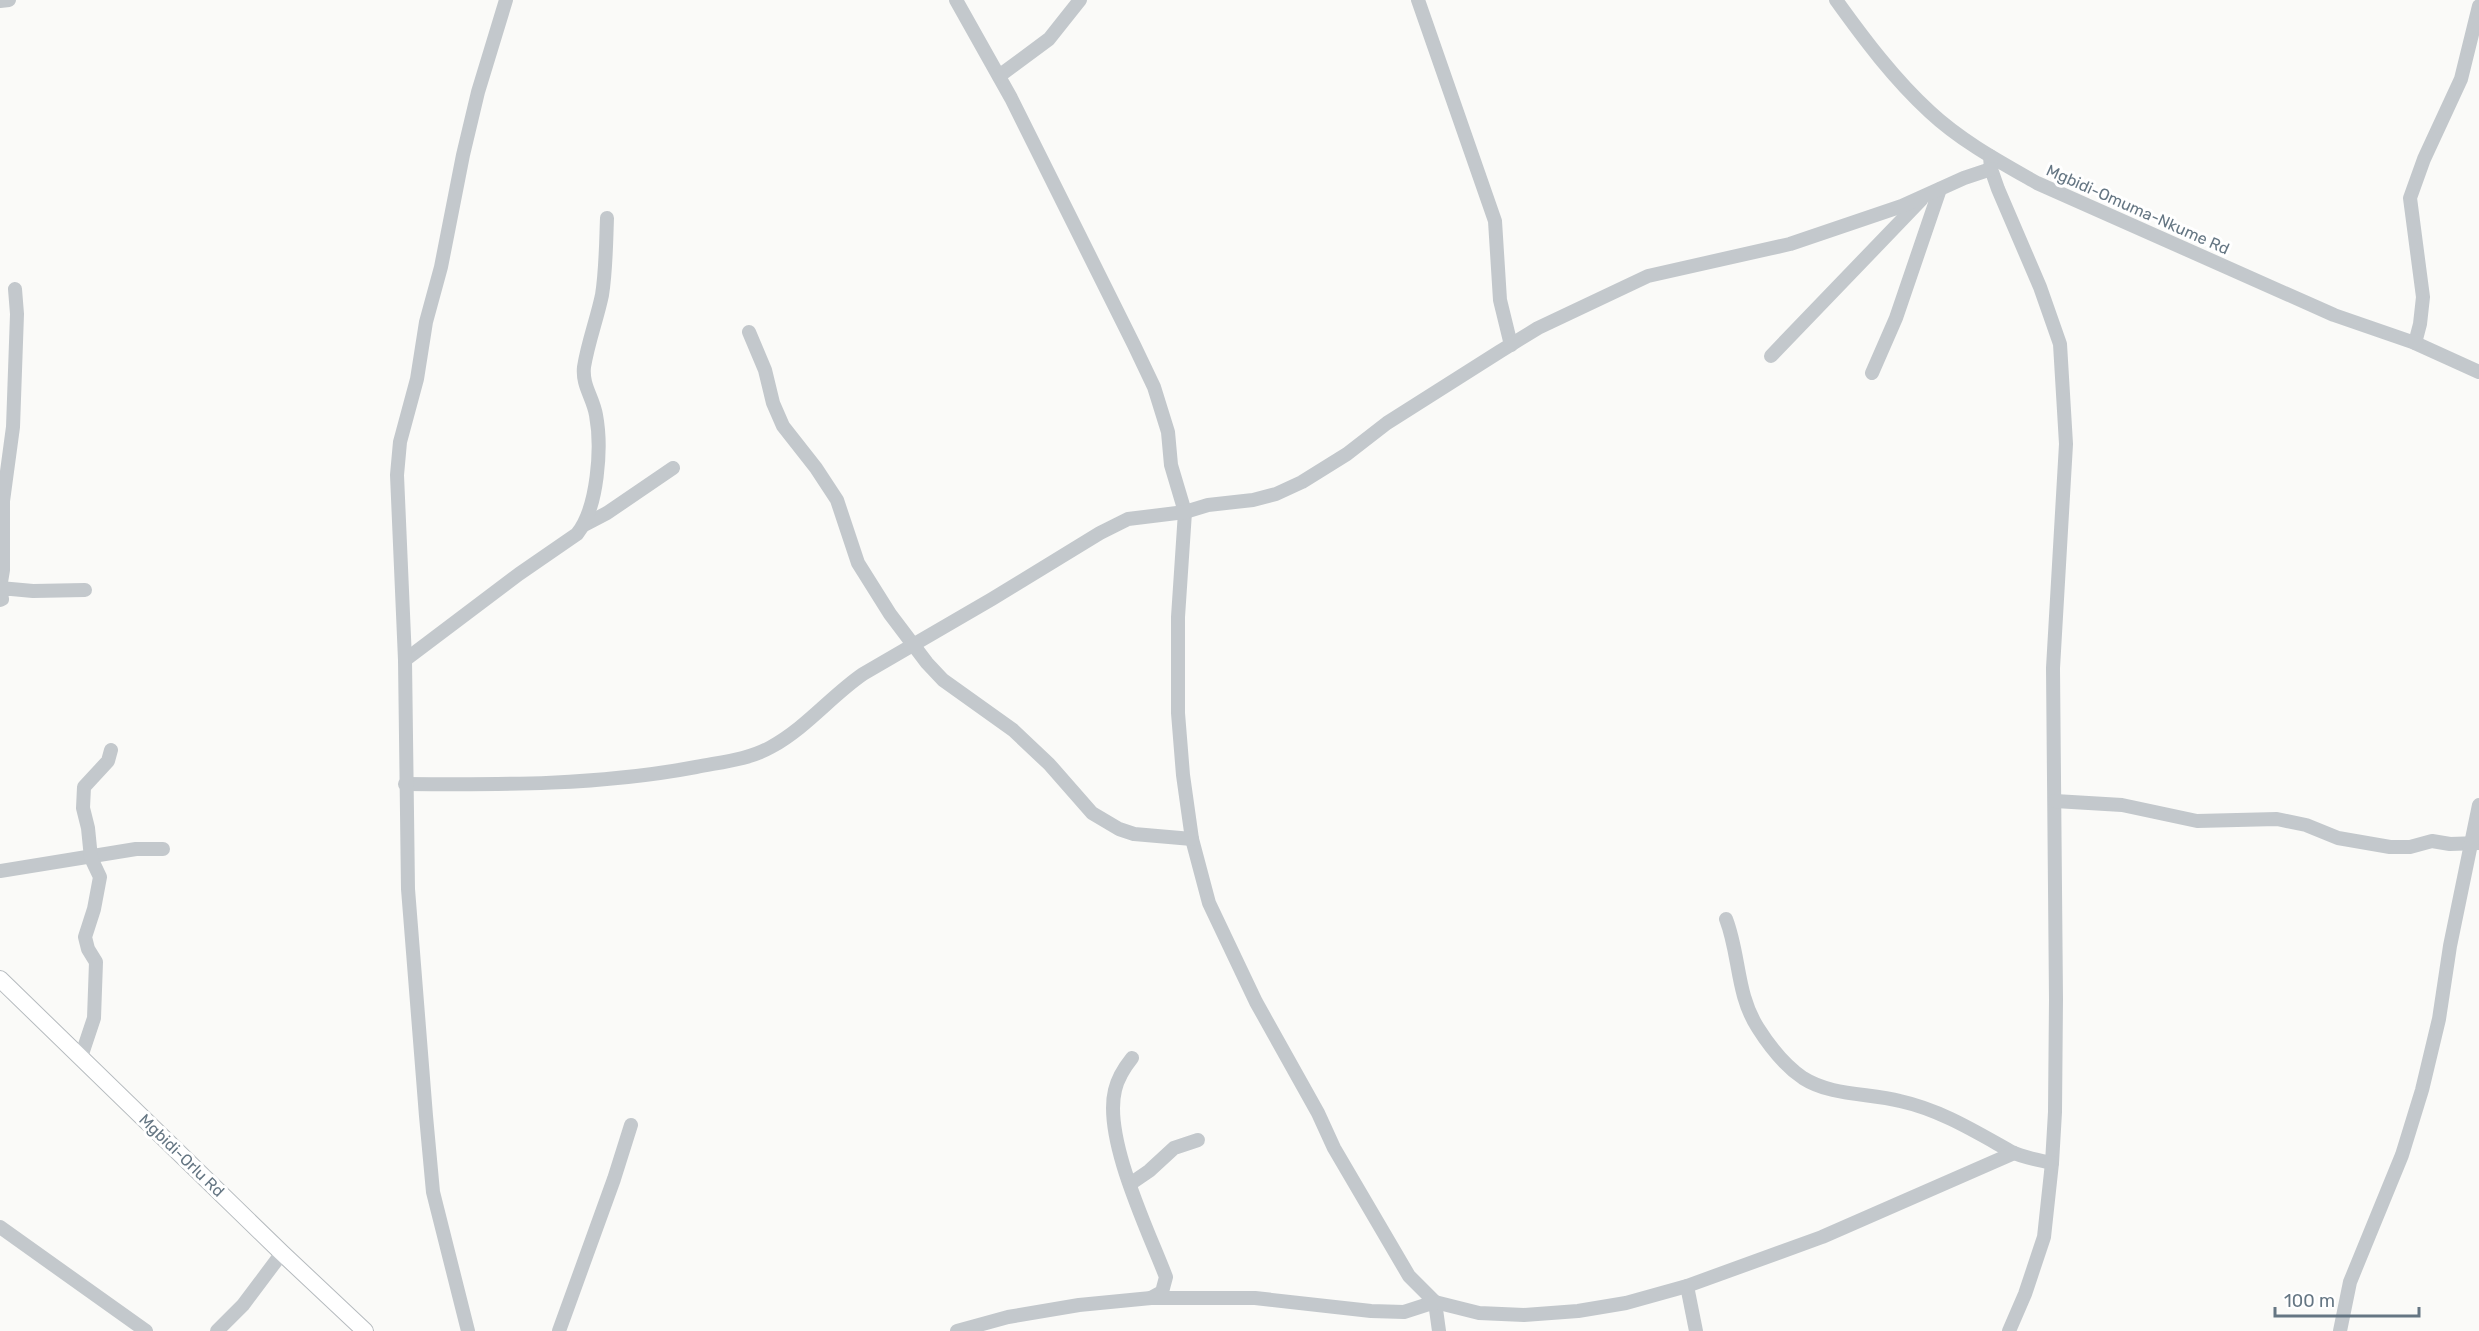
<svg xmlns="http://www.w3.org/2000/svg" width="2479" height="1331" font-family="Rubik,sans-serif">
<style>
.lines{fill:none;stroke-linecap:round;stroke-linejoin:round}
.major-casing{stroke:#b5babe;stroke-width:18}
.minor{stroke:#c3c8cc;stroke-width:14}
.major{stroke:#fff;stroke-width:16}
.labels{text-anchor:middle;stroke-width:6;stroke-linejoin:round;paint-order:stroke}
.street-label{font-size:16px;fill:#657683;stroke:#fff}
</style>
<rect width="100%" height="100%" fill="#fafaf8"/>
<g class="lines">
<g class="major-casing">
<path id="major" d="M0,979L282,1253L365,1331"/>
</g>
<g class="minor">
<path d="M956,0L1011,98L1134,345L1154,387L1168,432L1171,465L1185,512L1178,617V713L1183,775L1192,839L1209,903L1256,1002L1318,1113L1334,1148L1409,1276L1435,1302L1439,1331"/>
<path d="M1418,0L1495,221L1500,300L1511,345"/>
<path d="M1836,0C1864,39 1894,79 1930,112C1961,141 2000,162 2037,183L2334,315L2415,343L2479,372"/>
<path d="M0,1L9,0"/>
<path d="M999,76L1049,39L1080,0"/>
<path d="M1990,156L1991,169L1998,189L2040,287L2060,344L2066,444L2053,668L2056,999L2055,1112L2052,1163L2044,1237L2025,1294L2009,1331"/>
<path d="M749,332L765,370L773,403L783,426L816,468L837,500L858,563L890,614L927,663L943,680L1013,730L1049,764L1092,813L1119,829L1134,834L1192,839"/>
<path d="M2415,343L2420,324L2423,297L2410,198L2424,159L2461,79L2479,6"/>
<path d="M1771,356L1921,200"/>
<path d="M1872,373L1896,318L1940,189"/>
<path d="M584,525L607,513L673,468"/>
<path d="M0,588L3,570V501L13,427L17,314L15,289"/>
<path d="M0,600L2,599L0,588L33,591L85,590"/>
<path d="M405,660L519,574L577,534C598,508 602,447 596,415C593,397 582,386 584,367C588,342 597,319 602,295C606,270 606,244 607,218"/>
<path d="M405,784C503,785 600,785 696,767C721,762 748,760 771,747C806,728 831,696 863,674L992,599L1100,533L1128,519L1185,512L1208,505L1253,500L1276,494L1302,482L1347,454L1387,423L1499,352L1538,328L1648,276L1790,244L1902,206L1964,178L1991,169"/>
<path d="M2055,801L2122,805L2197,821L2277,819L2306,825L2338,838L2390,847H2410L2432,841L2450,844L2479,843"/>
<path d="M0,871L136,849H163"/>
<path d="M1726,919C1740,955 1736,994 1758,1028C1770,1047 1784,1065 1803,1078C1831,1096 1869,1093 1900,1101C1941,1110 1976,1132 2012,1152C2024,1158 2039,1160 2052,1163"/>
<path d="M81,1057L94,1018L96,962L88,949L85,937L94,909L100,877L91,858L88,828L83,808L84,787L108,761L111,750"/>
<path d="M1132,1058C1124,1068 1118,1077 1115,1090C1103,1138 1148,1230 1166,1277L1162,1292L1151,1298"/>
<path d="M1130,1184L1149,1171L1174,1148L1198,1140"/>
<path d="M0,1227L146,1331"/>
<path d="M1687,1286L1696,1331"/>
<path d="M217,1331L243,1305L282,1253"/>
<path d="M468,1331L433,1192L426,1116L408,889L405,660L397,475L400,442L417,379L426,322L441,267L463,155L478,92L506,0"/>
<path d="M559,1331L614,1179L631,1125"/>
<path d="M957,1331L1008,1317L1079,1305L1151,1298H1255L1371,1311L1404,1312L1435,1302L1479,1313L1524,1315L1578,1311L1626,1303L1687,1286L1822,1237L2014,1153"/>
<path d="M2340,1331L2350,1282L2402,1155L2422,1090L2439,1019L2450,946L2479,805"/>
</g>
<use href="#major" class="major"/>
</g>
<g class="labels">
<g class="street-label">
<text transform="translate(2138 209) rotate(24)" y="6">Mgbidi-Omuma-Nkume Rd</text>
<text transform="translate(182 1155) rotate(44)" y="6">Mgbidi-Orlu Rd</text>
</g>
</g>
<path d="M2275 1307v9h144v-9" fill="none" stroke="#657683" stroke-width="3"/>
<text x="2284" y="1307" font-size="18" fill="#657683" stroke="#ffffff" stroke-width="4.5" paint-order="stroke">100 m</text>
</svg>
